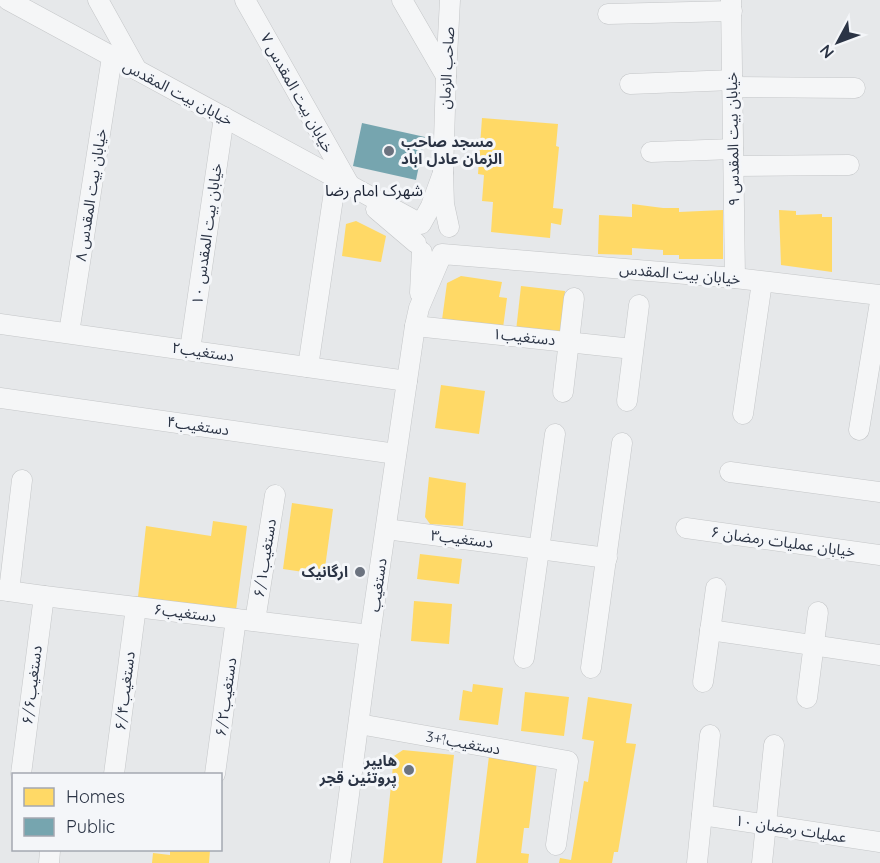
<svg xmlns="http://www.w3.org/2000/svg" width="880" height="863" font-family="Quicksand,'Noto Sans Arabic',sans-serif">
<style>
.homes{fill:#ffd966}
.public{fill:#76a5af}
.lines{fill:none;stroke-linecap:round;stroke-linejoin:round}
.minor-casing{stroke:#c4c6c8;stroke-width:21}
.minor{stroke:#f5f6f7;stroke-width:20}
.poi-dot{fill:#6c737f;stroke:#f4f6f9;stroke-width:2}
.labels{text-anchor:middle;stroke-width:6;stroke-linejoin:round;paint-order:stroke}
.street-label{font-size:15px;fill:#2b3445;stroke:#f4f6f9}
.poi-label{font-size:15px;font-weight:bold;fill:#2b3445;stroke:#f4f6f9;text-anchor:end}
.neighbourhood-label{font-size:16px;fill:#1d2536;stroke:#f4f6f9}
</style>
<rect width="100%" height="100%" fill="#e6e8ea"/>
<g class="homes">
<path d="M482,118L558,124L556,146L559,147L553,208L563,209L561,225L551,223L550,238L491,232L493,202L482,201L484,175L478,174Z"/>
<path d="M632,204L663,208H679V212L723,210V259H679V255H663V250L632,248V255L598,254L599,215L632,217Z"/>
<path d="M779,210L796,211V215L822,214V217H832V272L781,265Z"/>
<path d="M356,221L386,236L381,262L342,256L346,224Z"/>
<path d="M461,276L502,282L499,297L507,298L503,328L442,320L447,283Z"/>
<path d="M521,286L565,291L560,336L516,331Z"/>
<path d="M441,385L485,391L479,434L435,428Z"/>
<path d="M429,477L466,483L463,526L430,524L425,517Z"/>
<path d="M292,503L333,509L324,575L283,569Z"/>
<path d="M213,521L247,526L236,610L138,597L146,526L211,536Z"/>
<path d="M420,554L462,559L459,584L417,579Z"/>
<path d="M414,601L452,604L449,644L411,641Z"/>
<path d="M473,684L503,688L498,725L459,720L463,690L472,692Z"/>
<path d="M525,692L569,697L564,736L521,731Z"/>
<path d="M588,697L632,704L626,743L636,744L618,852H614L612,863H559L560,858L571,860L584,781L588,782L594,741L582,739Z"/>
<path d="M403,750L454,755L442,863H383L394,756Z"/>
<path d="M489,756L537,762L529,828H524L521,853L529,854L528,863H476Z"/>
<path d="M170,850H210L209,863H152L153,853L170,855Z"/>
</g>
<path class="public" d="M362,123L425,137L416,180L353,166Z"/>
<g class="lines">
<g class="minor-casing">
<g id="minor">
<path d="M8,0L421,224L431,206L443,173"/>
<path d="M98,0L137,70"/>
<path d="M245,0L350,186"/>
<path d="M402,0L446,76"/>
<path d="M731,0L735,278"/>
<path d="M608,14L732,11"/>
<path d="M630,84L733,80"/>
<path d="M733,87L855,88"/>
<path d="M651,152L733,149"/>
<path d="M734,166L849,165"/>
<path d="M376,209L416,243"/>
<path d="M449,227L444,204L443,173L446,76L450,0"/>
<path d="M420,293L422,252"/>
<path d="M0,324L407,381"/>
<path d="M415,326L633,349"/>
<path d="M69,333L112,57"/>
<path d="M190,350L224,117"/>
<path d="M308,367L336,178"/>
<path d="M563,392L574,298"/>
<path d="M0,398L396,454"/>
<path d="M627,401L639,305"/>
<path d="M743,414L762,282"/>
<path d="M859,430L880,302"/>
<path d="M730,472L880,492"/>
<path d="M686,528L880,555"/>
<path d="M386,529L607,558"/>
<path d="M0,590L44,596L370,635"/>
<path d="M9,591L22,480"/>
<path d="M255,621L275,495"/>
<path d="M710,630L880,655"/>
<path d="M524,658L555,434"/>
<path d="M591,668L622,443"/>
<path d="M703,682L716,588"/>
<path d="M807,698L818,612"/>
<path d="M359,724L568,761L556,845"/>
<path d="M21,774L44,596"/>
<path d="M114,774L136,607"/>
<path d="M215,774L236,619"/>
<path d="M702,815L880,842"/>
<path d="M49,863L50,851"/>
<path d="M340,863L370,635L415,326L419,308L442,254L735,278L880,295"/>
<path d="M697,863L710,735"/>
<path d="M762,863L774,745"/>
</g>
</g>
<use href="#minor" class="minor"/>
</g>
<g class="poi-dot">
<circle cx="389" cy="151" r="6"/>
<circle cx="360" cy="572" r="6"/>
<circle cx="409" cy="770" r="6"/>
</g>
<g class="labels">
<g class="street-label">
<text transform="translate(447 68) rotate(-87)" y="5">صاحب الزمان</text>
<text transform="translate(178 93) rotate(28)" y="5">خیابان بیت المقدس</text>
<text transform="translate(297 93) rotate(61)" y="5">خیابان بیت المقدس ۷</text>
<text transform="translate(733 139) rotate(-91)" y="5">خیابان بیت المقدس ۹</text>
<text transform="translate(91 195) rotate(-81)" y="5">خیابان بیت المقدس ۸</text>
<text transform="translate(207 234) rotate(-82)" y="5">خیابان بیت المقدس ۱۰</text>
<text transform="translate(680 274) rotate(5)" y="5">خیابان بیت المقدس</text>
<text transform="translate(524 337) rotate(6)" y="5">دستغیب۱</text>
<text transform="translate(203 352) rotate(8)" y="5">۲دستغیب</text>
<text transform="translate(198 426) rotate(8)" y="5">دستغیب۴</text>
<text transform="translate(462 539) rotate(7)" y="5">دستغیب۳</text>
<text transform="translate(783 542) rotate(8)" y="5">خیابان عملیات رمضان ۶</text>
<text transform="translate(265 558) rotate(-81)" y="5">دستغیب۶/۱</text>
<text transform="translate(378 585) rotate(-82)" y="5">دستغیب</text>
<text transform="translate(185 613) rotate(7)" y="5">دستغیب۶</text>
<text transform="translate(32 685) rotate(-83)" y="5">دستغیب۶/۶</text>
<text transform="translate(125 691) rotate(-83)" y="5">دستغیب۶/۴</text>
<text transform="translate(226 697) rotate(-82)" y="5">دستغیب۶/۲</text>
<text transform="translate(463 743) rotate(10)" y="5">3+1دستغیب</text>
<text transform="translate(791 829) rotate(9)" y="5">عملیات رمضان ۱۰</text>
</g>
<g class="poi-label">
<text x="401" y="147" text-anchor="start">مسجد صاحب<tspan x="401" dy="17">الزمان عادل اباد</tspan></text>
<text x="348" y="577">ارگانیک</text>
<text x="397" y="766">هایپر<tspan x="397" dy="17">پروتئین قجر</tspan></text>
</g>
<g class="neighbourhood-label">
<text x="374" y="196">شهرک امام رضا</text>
</g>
</g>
<rect x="12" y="773" width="210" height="78" fill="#f4f6f9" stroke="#a4a8b1" stroke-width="1.5"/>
<rect x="24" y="788" width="30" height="18" fill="#ffd966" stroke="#a4a8b1" stroke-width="1.5"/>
<text x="66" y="803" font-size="18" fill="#2b3445">Homes</text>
<rect x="24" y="818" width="30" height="18" fill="#76a5af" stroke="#a4a8b1" stroke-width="1.5"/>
<text x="66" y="833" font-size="18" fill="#2b3445">Public</text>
<g transform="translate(838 42) rotate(229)" stroke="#f4f6f9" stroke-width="4.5" paint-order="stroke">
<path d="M0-4.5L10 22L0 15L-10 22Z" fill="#2b3445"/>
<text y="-9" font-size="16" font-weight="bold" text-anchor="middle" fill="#2b3445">N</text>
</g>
</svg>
